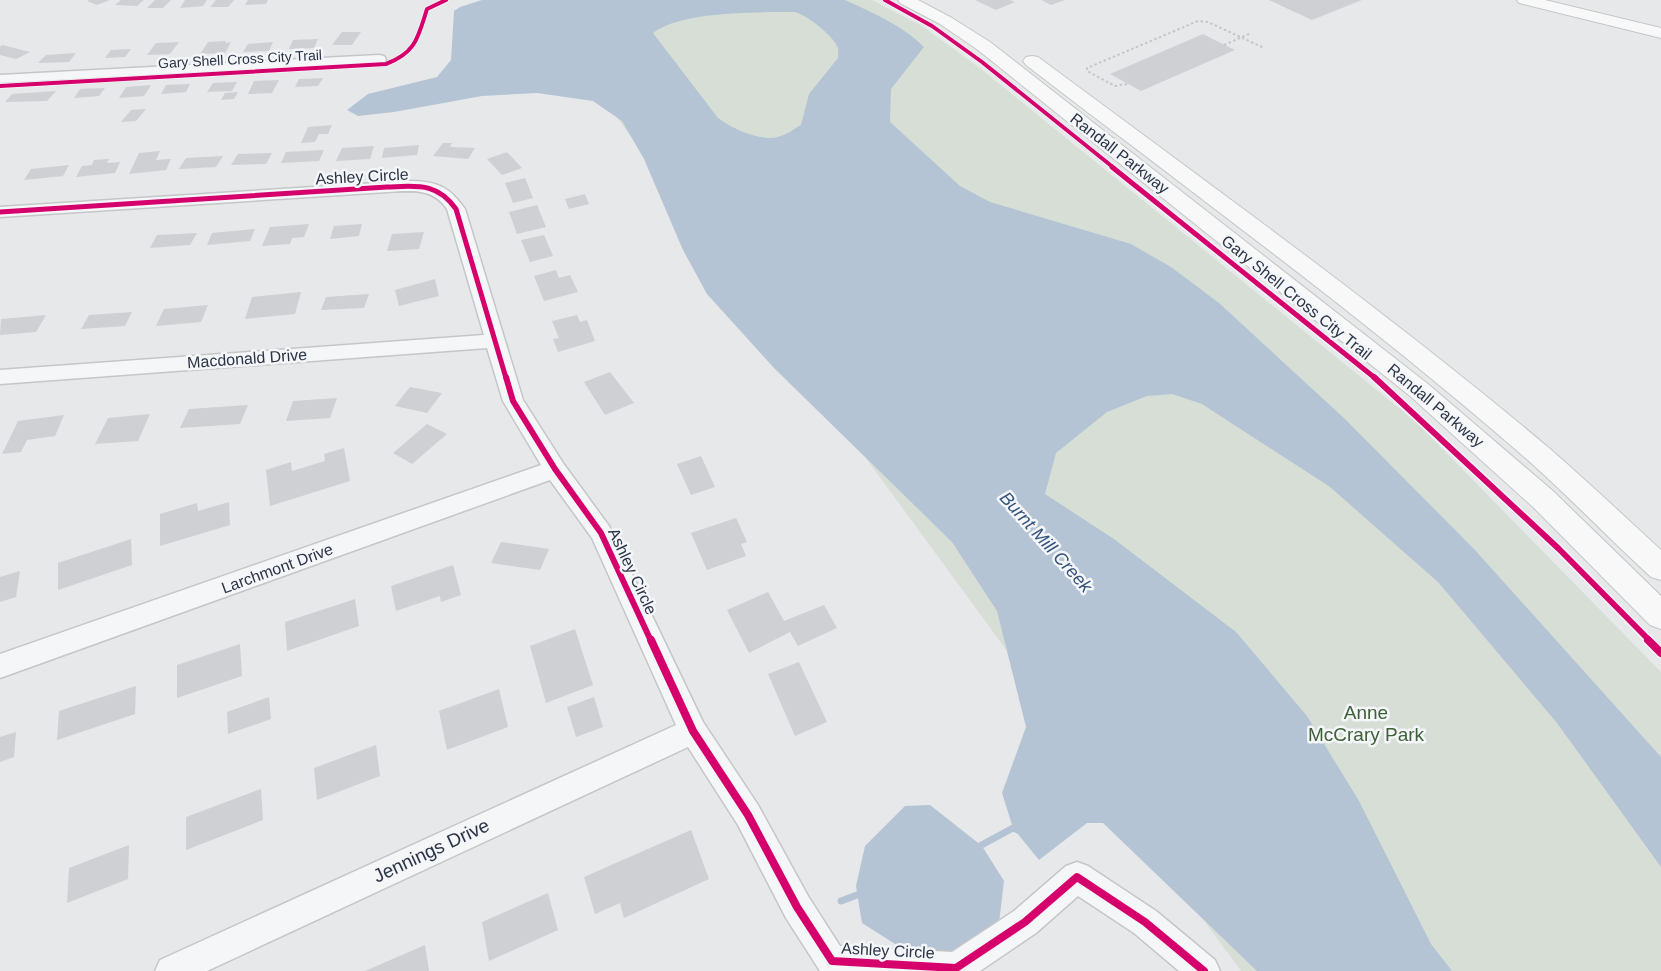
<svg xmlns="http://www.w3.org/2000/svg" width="1661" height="971" font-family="Arial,sans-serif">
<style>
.green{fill:#d6ded6}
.water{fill:#b4c4d5;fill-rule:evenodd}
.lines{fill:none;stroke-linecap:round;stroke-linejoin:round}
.stream{stroke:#b4c4d5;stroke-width:7}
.building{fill:#ced0d3}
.street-casing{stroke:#c4c6c8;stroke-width:3}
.secondary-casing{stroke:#c4c6c8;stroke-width:2}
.path{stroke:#c5c6ca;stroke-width:2;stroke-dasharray:2.5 2.5;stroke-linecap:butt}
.street{fill:#f5f6f7;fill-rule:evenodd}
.secondary{fill:#f8f8f8;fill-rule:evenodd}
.cycleway-far3-casing{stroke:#f4f6f9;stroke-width:5.5}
.cycleway-far2-casing{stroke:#f4f6f9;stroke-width:8}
.cycleway-far1-casing{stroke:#f4f6f9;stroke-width:9}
.cycleway-casing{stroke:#f4f6f9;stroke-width:11}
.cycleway-far3{stroke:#d6006c;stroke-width:4}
.cycleway-far2{stroke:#d6006c;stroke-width:5}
.cycleway-far1{stroke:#d6006c;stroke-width:6}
.cycleway{stroke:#d6006c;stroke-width:8}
.labels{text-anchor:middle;stroke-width:5;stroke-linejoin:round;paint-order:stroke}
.far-street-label{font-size:14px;fill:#2b3445;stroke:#f4f6f9}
.street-label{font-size:16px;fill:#2b3445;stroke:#f4f6f9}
.water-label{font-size:18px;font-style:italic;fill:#34527a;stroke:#f4f6f9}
.near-park-label{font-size:19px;fill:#3f6138;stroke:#f4f6f9}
.near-street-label{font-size:19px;fill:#2b3445;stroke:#f4f6f9}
</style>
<rect width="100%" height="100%" fill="#e6e8ea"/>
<path class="green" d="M531,0H872L922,26L981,69L1416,422L1661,672V971H1241Z"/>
<g class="water">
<path d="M482,0H845C873,13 902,25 924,47L891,89L890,122L960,186L990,202L1131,244L1171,267L1219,303L1345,419L1474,549L1661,757V867L1557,723L1438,582L1330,487L1202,404L1172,394L1147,396L1107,412L1056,453L1045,494L1114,539L1236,632L1307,716L1359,801L1431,944L1452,971H1257L1103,823H1087L1039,860L1013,828L1002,793L1026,727L997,611L952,542L774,368L707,294L683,250L644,159L622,121L593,101L537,93L482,96L394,112L358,116L347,110L368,94L437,77L451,60L454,11L460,7ZM794,12C806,14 832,35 837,46C839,49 838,54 838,58L809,94L801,125C795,128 788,134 781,136C762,143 733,129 718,118L653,33C680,11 759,12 794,12Z"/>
<path d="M930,805L982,846L1004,881L999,923L953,952L903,949L862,923L856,886L865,846L905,806Z"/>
</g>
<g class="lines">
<g class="stream">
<path d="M976,848L1013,828L1018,830"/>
<path d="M841,901L865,892"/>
</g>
</g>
<g class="building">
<path d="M89,0H110L97,5L87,1Z"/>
<path d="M121,0H144L137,6L115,5Z"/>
<path d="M155,0H171L163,8H147Z"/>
<path d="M185,0H207L203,6L180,8Z"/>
<path d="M216,0H234L228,7H210Z"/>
<path d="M248,0H268L266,4L245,5Z"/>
<path d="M975,0H1010L1015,2L996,10Z"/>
<path d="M1041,0H1065L1051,5Z"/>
<path d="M1269,0H1362L1312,20Z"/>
<path d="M342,32H361L352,45H332Z"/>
<path d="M1203,34L1235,50L1141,91L1110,74Z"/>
<path d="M318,39L314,48L289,49L293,40Z"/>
<path d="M226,41L225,43L231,42L225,53L200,54L208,42Z"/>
<path d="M179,42L170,54L147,55L156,43Z"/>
<path d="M273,42L269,51L243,52L248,44Z"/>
<path d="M2,45L30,52L16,59L0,55V47Z"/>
<path d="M131,49L125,57L105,58L111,50Z"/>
<path d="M76,53L69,62L38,63L46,55Z"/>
<path d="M323,78L318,86L295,87L299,79Z"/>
<path d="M279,80L272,93L248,94L254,81Z"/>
<path d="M237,82L232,91L207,92L213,83Z"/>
<path d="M190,84L186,92L161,94L166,85Z"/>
<path d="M151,85L144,96L119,98L126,87Z"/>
<path d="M105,88L99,96L74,98L80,89Z"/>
<path d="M56,91L47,101L5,102L12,94Z"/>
<path d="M238,92L234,99L221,100L225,93Z"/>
<path d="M146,109L136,121L121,122L131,110Z"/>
<path d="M332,125L328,134H319L315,142L301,143L308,127Z"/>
<path d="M443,143H452L450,147L475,148L468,159L433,156Z"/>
<path d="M419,145L417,155L382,158L384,148Z"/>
<path d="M374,146L370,159L336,161L342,148Z"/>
<path d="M324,150L319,161L281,163L286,152Z"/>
<path d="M160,151L156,160L171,159L166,170L129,174L139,153Z"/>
<path d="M507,152L522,168L502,175L487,159Z"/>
<path d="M272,153L266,164L231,165L238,154Z"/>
<path d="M223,156L216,167L179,169L186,158Z"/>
<path d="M109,159L107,163L120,162L115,173L76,177L82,166L92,165L94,160Z"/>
<path d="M69,165L63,176L24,180L31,169Z"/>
<path d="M525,178L533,198L513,203L505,183Z"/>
<path d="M585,194L589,204L569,209L565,199Z"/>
<path d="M537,205L546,227L517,234L509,212Z"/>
<path d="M309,224L304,237L292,238L290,244L262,246L270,227Z"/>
<path d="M362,224L359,236L330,239L334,226Z"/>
<path d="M255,229L250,241L207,245L212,233Z"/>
<path d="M424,232L419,249L387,251L392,234Z"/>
<path d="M197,233L190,245L150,248L157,235Z"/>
<path d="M544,235L553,256L530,262L521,240Z"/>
<path d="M556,270L559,278L570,275L578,292L544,301L534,276Z"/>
<path d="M435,279L439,296L399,306L395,290Z"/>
<path d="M301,292L295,314L245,319L252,297Z"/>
<path d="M369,294L364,308L321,310L326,297Z"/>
<path d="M208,305L201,322L156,326L164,309Z"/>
<path d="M132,312L125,326L81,329L89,315Z"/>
<path d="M46,315L36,332L0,335L1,319Z"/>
<path d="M577,315L580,322L587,320L595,341L558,352L553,339L559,338L552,321Z"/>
<path d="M610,372L634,403L605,415L584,382Z"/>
<path d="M410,387L442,393L427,413L395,406Z"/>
<path d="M337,398L330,418L286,421L293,401Z"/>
<path d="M248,405L240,424L180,428L189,409Z"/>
<path d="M150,414L138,441L95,444L108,418Z"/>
<path d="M64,415L55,436L27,440L21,452L2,454L18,421Z"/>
<path d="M427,424L447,434L412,464L393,453Z"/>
<path d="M344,448L350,481L270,506L266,470L291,462L292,471L325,461L324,454Z"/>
<path d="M701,456L715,487L691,495L677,464Z"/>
<path d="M229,502L230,525L160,546V514L197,503L198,511Z"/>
<path d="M736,518L747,542L741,544L746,556L707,570L691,533Z"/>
<path d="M131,539L132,565L58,590V563Z"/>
<path d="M501,542L549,549L540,570L491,563Z"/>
<path d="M453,565L461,595L441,602L440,596L396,611L391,586Z"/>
<path d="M20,571L16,597L0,602V577Z"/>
<path d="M768,592L784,621L824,605L837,628L798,646L790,632L749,653L727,610Z"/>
<path d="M355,599L359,626L287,651L285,622Z"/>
<path d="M575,629L593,685L546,703L530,646Z"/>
<path d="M240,644L242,676L177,698V665Z"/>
<path d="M799,662L827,722L795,736L768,674Z"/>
<path d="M136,686L135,714L57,740L59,711Z"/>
<path d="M499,689L508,727L447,750L439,711Z"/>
<path d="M269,697L271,719L228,734L227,712Z"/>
<path d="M594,697L603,727L576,737L567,707Z"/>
<path d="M16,732L14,757L0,762V737Z"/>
<path d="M376,745L380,776L317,800L314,768Z"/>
<path d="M261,789L263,820L186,850V817Z"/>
<path d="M691,830L709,879L624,918L620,903L595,914L584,877Z"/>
<path d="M129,845L128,879L67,903L69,868Z"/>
<path d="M548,893L558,930L489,961L482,922Z"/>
<path d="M425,945L429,971H365Z"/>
</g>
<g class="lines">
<g class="street-casing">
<g id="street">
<path d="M379,55L384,56L386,59L384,62L0,83V75Z"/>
<path d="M408,181C436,181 449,186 465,209L523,400L563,463L609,526L703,722L758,805L808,896L840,946L952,952L1014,911L1066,866L1077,862L1088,866L1156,911L1215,960L1220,971H1179L1134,933L1078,896L1036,933L980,971H820L786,918L738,825L688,747L207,971H155L160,960L676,725L592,538L550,480L0,678V654L541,465L503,401L487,348L0,384V370L484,335L447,209C432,187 411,191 387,192L0,217V207Z"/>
</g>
</g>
<g class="secondary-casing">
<g id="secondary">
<path d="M898,0H918L952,18L990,42L1428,384L1553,491L1661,596V629L1650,625L1533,507L1410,396L978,50L940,24L900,3Z"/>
<path d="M1517,0H1545L1661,28V38L1519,3Z"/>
<path d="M1032,56L1038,57C1210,185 1385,310 1549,448C1587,481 1624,516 1661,550V580L1651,577C1610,539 1571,499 1530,462C1369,321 1195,195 1026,65L1023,61L1026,57Z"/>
</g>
</g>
<g class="path">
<path d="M1224,45L1251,33"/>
<path d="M1127,84L1115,86L1087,71V68L1198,21L1208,22L1264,48"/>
</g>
<use href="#street" class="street"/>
<use href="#secondary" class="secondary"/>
<g class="cycleway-far3-casing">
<g id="cycleway-far3">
<path d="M885,0L932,26L982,62L1114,168"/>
<path d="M0,86L386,64C416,53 418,37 427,9L446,0"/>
</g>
</g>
<g class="cycleway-far2-casing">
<g id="cycleway-far2">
<path d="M1112,167L1375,378"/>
<path d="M0,212L387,187C417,186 437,182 456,209L506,378"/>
</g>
</g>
<g class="cycleway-far1-casing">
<g id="cycleway-far1">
<path d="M506,377L513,401L555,469L601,533L651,641"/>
<path d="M1374,377L1559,549L1650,641"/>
</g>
</g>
<g class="cycleway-casing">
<g id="cycleway">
<path d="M651,640L693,731L748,815L797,907L832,961L956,968L1025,922L1077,877L1145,922L1204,971"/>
<path d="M1648,640L1661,653"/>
</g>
</g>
<use href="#cycleway-far3" class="cycleway-far3"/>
<use href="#cycleway-far2" class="cycleway-far2"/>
<use href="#cycleway-far1" class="cycleway-far1"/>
<use href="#cycleway" class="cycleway"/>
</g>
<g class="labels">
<g class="far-street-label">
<text transform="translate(240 59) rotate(-3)" y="5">Gary Shell Cross City Trail</text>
</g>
<g class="street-label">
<text transform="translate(1120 153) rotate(38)" y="6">Randall Parkway</text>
<text transform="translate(362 176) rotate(-3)" y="6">Ashley Circle</text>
<text transform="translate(1297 297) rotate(39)" y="6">Gary Shell Cross City Trail</text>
<text transform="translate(247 358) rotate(-4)" y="6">Macdonald Drive</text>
<text transform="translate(1436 405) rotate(40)" y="6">Randall Parkway</text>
<text transform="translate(277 568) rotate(-20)" y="6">Larchmont Drive</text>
<text transform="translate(633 571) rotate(65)" y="6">Ashley Circle</text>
<text transform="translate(888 950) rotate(3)" y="6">Ashley Circle</text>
</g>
<g class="water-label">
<text transform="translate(1046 542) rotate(48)" y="6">Burnt Mill Creek</text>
</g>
<g class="near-park-label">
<text x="1366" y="719">Anne<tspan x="1366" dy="22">McCrary Park</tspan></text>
</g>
<g class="near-street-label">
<text transform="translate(431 850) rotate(-25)" y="7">Jennings Drive</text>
</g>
</g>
</svg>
